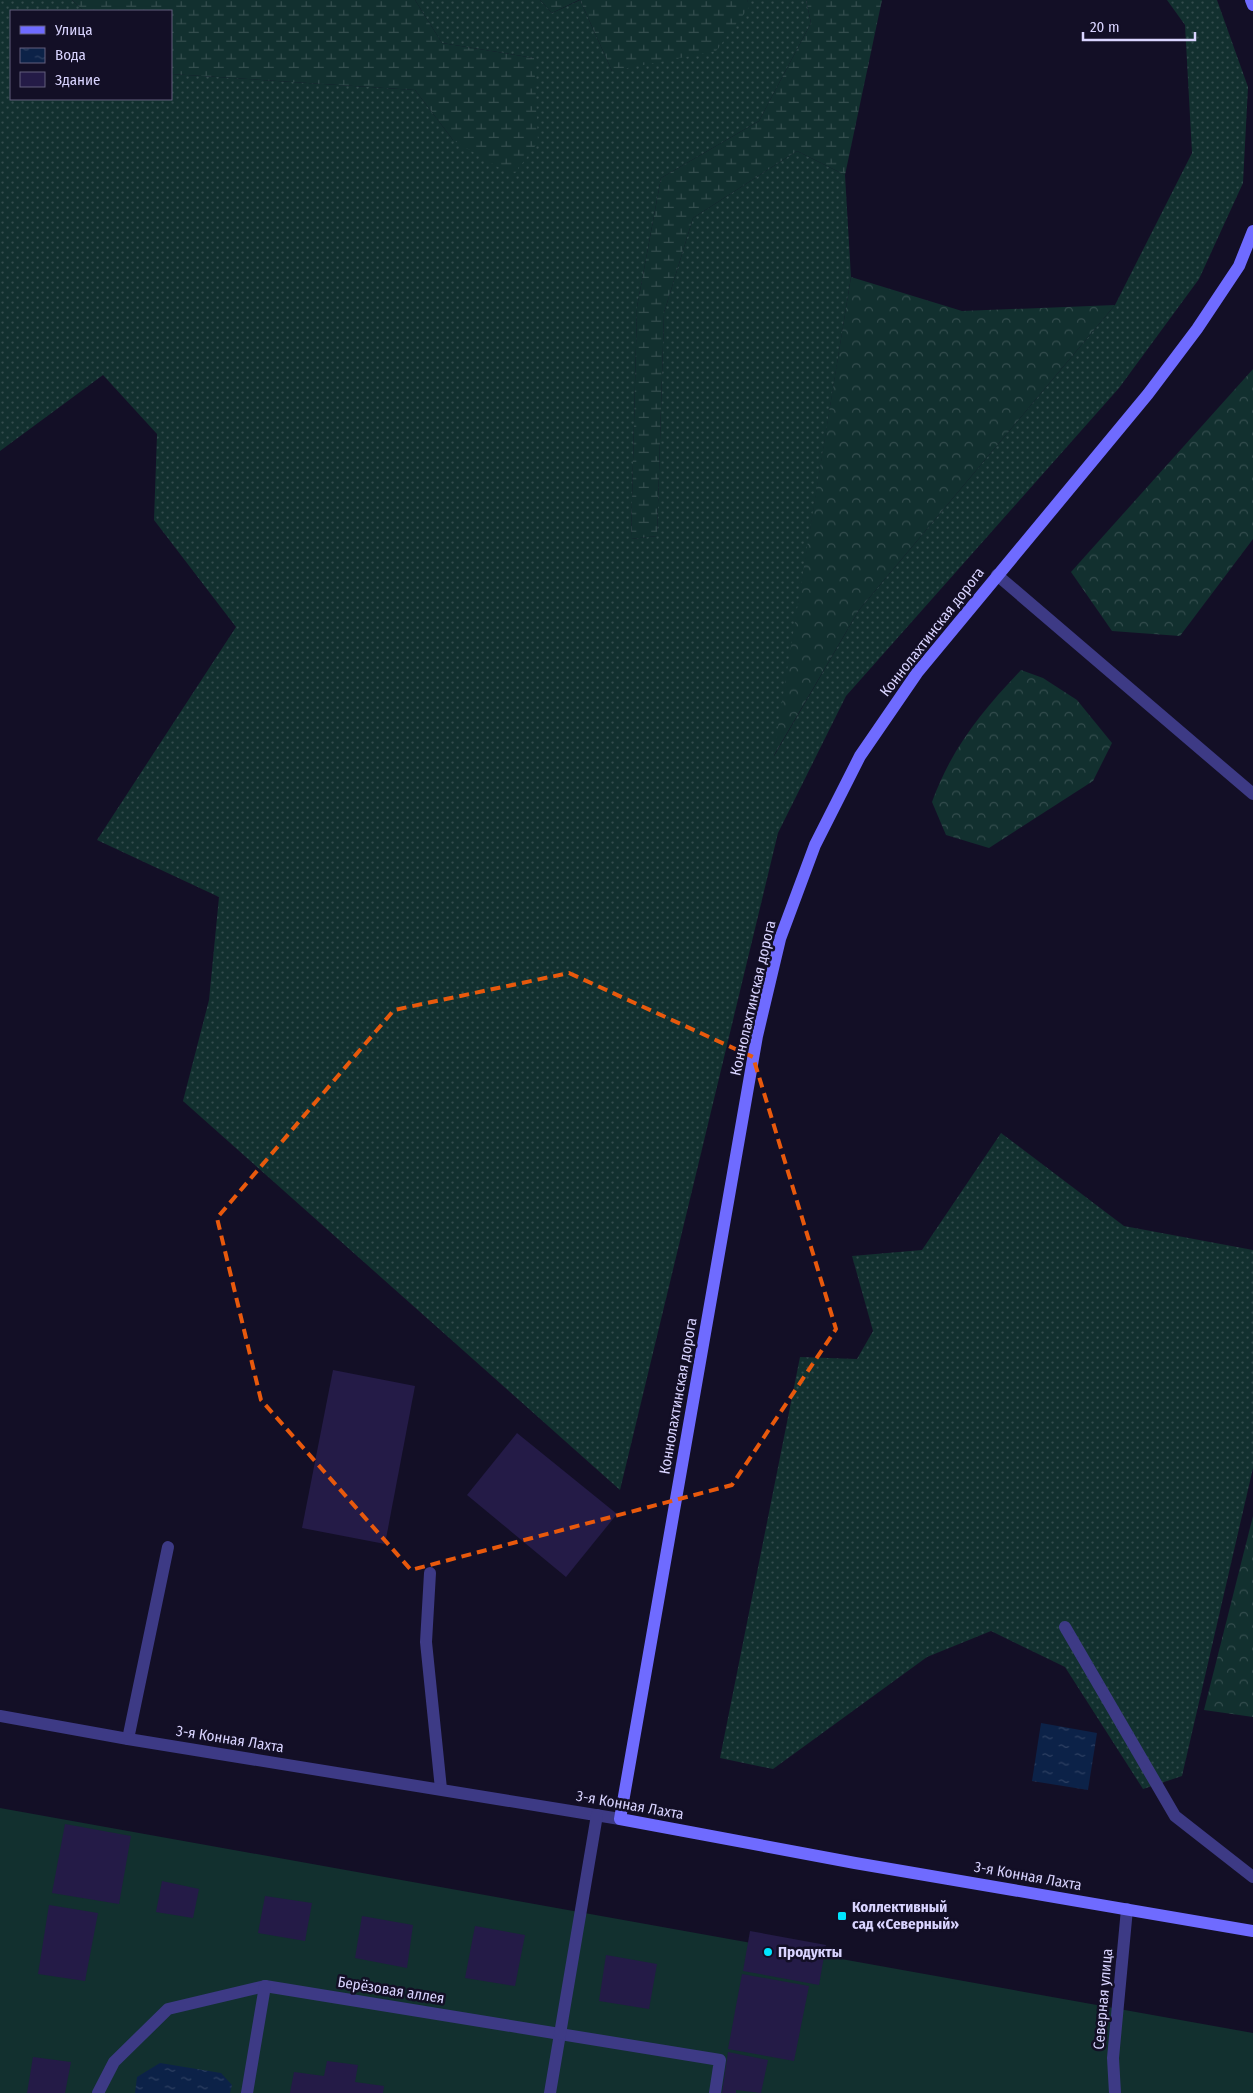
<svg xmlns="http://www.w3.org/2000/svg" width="1253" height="2093" font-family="'Fira Sans Condensed',sans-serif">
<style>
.grass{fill:url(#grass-dots)}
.forest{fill:url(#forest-crowns)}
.wetland{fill:url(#wetland-marsh)}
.garden{fill:#12302f}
.water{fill:url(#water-ripples)}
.building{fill:#241b47}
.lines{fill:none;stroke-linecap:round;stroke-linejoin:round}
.service{stroke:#3d3a85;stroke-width:12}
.minor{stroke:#3d3a85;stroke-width:12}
.secondary{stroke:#6f6bff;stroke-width:12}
.marked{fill:none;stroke:#e8590c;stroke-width:4;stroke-dasharray:10 6;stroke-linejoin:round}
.poi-dot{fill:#00e5ff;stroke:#130f26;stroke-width:2}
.labels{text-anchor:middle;stroke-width:5;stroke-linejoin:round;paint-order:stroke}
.street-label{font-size:15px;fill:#d9d4ff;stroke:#130f26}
.poi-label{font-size:15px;font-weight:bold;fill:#d9d4ff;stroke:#130f26;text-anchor:start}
</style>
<defs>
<pattern id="grass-dots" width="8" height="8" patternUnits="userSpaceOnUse" patternTransform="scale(1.25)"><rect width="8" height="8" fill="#12302f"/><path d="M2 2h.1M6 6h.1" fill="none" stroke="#344d4e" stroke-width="1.8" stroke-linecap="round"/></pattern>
<pattern id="forest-crowns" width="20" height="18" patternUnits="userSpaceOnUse" patternTransform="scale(1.25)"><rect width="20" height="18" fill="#12302f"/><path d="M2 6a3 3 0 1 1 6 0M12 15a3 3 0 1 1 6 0" fill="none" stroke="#344d4e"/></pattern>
<pattern id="wetland-marsh" width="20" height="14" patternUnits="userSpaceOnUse" patternTransform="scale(1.25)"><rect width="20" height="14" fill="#12302f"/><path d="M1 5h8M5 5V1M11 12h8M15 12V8" fill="none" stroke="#344d4e"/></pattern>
<pattern id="water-ripples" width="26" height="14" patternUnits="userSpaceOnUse" patternTransform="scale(1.25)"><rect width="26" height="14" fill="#0c2248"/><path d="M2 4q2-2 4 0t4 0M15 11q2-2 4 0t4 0" fill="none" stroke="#2f4163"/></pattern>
</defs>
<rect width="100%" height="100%" fill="#130f26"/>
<g class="grass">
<path d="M0,0H72L84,11H11V99H171V74L415,90L453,140L534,58L442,43L415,0H540L552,13L580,0L612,71L749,6L747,0H806L811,23L759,121L661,178L637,307L631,539L657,536L664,313L693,218L797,151L845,175L851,277L774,756L859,610L1115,305L1192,153L1185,25L1167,0H1217L1248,87L1243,183L1199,279L1119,388L846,696L778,833L620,1490L183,1101L209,1000L219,897L97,840L236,627L154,520L157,434L103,375L0,451Z"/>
<path d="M1001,1133L1124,1226L1253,1250V1468L1182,1776L1143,1789L1065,1667L991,1631L927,1657L773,1769L720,1758L800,1357L857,1359L873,1331L852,1256L922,1250Z"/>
</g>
<g class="forest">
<path d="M851,277L962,311L1115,305L859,610L773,757Z"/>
<path d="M1253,369V539L1180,636L1112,631L1071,572Z"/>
<path d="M1021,670L1043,678L1077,700L1112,743L1093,781L989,848L946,835L932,802C952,747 982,711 1021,670Z"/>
<path d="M1253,1516V1717L1204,1710Z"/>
</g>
<g class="wetland">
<path d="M72,0H415L442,43L534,58L538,142L513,176L453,140L415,90L171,74V11H84Z"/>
<path d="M540,0H579L552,13Z"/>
<path d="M580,0H747L750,6L716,51L612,71Z"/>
<path d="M806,0H882L845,175L797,151L693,218L664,313L657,536L631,539L637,307L661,178L759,121L811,23Z"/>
</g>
<path class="garden" d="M0,1808L1253,2033V2093H0Z"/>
<g class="water">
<path d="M1041,1723L1097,1733L1088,1790L1032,1781Z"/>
<path d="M160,2063L221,2073L232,2085L230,2093H135L137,2077Z"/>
</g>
<g class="building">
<path d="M333,1370L415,1386L385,1544L302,1528Z"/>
<path d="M517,1433L617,1514L566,1577L467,1495Z"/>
<path d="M65,1824L131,1836L119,1904L52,1893Z"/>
<path d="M162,1881L199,1889L193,1918L156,1912Z"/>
<path d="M265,1896L312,1903L305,1941L258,1933Z"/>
<path d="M49,1905L98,1913L85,1981L38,1974Z"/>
<path d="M362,1916L413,1925L407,1968L355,1958Z"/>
<path d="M475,1926L525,1935L515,1986L465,1978Z"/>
<path d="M750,1931L826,1945L819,1985L743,1971Z"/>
<path d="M606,1955L657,1964L649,2009L599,2001Z"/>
<path d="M742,1974L809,1986L794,2061L728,2049Z"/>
<path d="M728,2052L768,2060L761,2093L736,2090V2093H722Z"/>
<path d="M33,2057L71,2062L65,2093H27Z"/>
<path d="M327,2061L358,2065L355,2082L384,2086L383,2093H290L294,2072L324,2076Z"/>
</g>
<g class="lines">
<g class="service">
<path d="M997,575L1253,794"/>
<path d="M430,1573L426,1642L441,1789"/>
<path d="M1065,1627L1175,1816L1253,1877"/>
<path d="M128,1739L168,1547"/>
<path d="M98,2093L114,2062L168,2009L265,1986L720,2060L715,2093"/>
<path d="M247,2093L265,1986"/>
<path d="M550,2093L560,2034"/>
<path d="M1115,2093L1113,2058L1127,1909"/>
</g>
<g class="minor">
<path d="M0,1716L128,1739L620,1819"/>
<path d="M560,2034L597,1815"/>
</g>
<g class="secondary">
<path d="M1251,0L1253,5"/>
<path d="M1253,231L1239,266L1197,329L1148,394L917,673L860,756L815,845L780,939L757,1036L620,1819L855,1863L1253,1931"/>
</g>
</g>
<path class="marked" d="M569,973L753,1057L836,1329L732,1485L411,1570L261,1400L217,1218L394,1010Z"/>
<g class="poi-dot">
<rect x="837" y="1911" width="10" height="10" rx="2.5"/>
<circle cx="768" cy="1952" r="5"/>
</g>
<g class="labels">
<g class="street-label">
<text transform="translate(932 632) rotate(-52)" y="5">Коннолахтинская дорога</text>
<text transform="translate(753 998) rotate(-77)" y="5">Коннолахтинская дорога</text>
<text transform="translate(678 1396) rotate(-80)" y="5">Коннолахтинская дорога</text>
<text transform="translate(230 1739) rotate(9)" y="5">3-я Конная Лахта</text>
<text transform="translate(630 1805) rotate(10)" y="5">3-я Конная Лахта</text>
<text transform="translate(1028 1876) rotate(10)" y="5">3-я Конная Лахта</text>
<text transform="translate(391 1990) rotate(9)" y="5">Берёзовая аллея</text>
<text transform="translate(1103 1999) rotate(-85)" y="5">Северная улица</text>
</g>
<g class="poi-label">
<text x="852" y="1912">Коллективный<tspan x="852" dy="17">сад «Северный»</tspan></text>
<text x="778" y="1957">Продукты</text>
</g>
</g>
<rect x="10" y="10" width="162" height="90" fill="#130f26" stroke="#625e7d"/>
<rect x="20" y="26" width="25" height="8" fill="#6f6bff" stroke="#625e7d"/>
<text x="55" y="35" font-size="15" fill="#d9d4ff">Улица</text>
<rect x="20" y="48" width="25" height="15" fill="url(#water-ripples)" stroke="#625e7d"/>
<text x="55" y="60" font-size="15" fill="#d9d4ff">Вода</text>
<rect x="20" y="72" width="25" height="15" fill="#241b47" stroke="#625e7d"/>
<text x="55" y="85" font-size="15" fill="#d9d4ff">Здание</text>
<path d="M1083 32v8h112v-8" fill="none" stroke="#d9d4ff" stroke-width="2.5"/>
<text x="1090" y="32" font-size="15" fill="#d9d4ff" stroke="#130f26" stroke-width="4" paint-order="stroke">20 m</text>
</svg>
